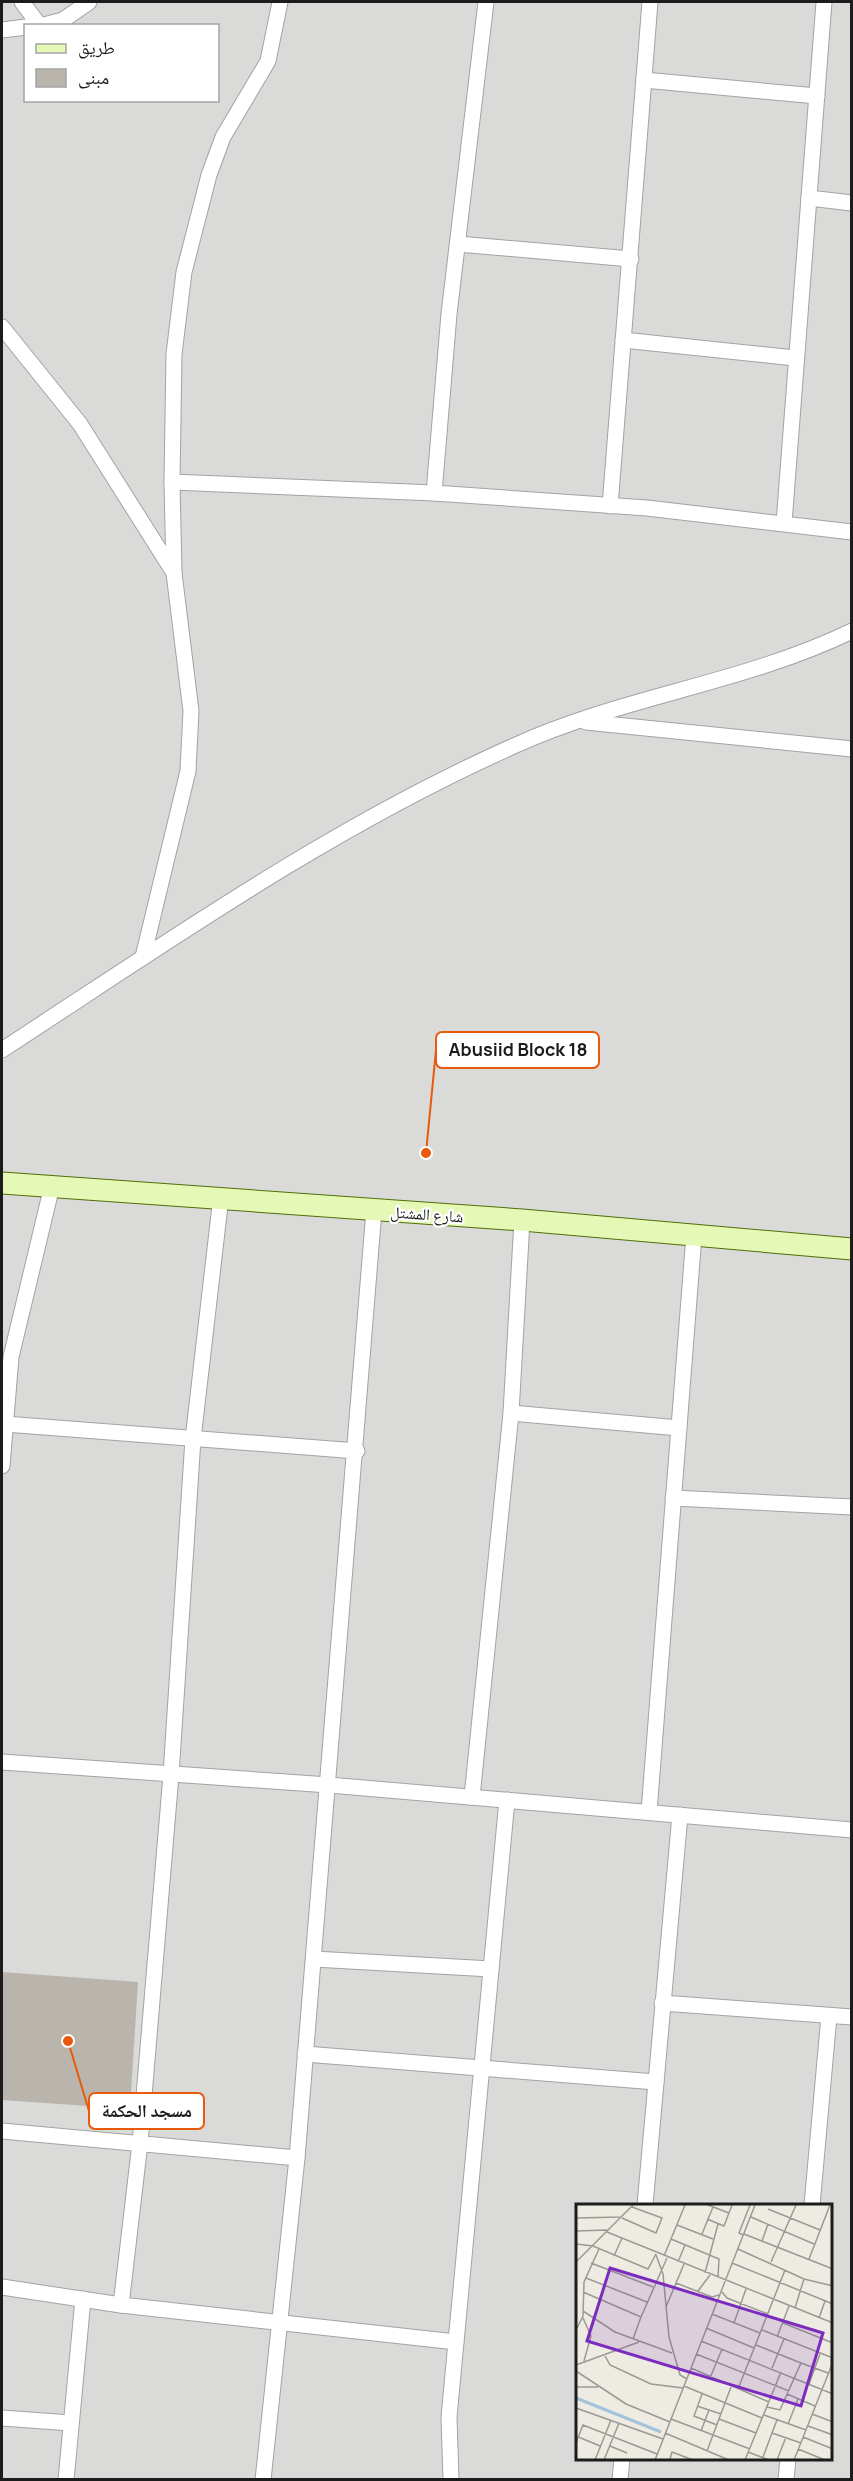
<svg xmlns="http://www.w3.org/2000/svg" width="853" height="2481" font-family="Manrope,'Noto Naskh Arabic',sans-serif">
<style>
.residential{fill:#dadad9;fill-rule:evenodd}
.building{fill:#bab5ac}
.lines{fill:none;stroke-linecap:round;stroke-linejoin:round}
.street-casing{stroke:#a3a3a3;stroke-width:17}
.secondary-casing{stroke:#4d7007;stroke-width:23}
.street{stroke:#fff;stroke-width:15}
.secondary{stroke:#e6f8b6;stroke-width:21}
.labels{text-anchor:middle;stroke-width:4.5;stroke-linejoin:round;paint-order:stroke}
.street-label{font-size:16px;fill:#1c1c1c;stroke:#fff}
.inset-river{fill:none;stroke:#a3c2db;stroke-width:3}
.inset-road{fill:none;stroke:#9a9993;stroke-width:1.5}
.view{fill:#7b2cbf;fill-opacity:0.15;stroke:#7b2cbf;stroke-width:3}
.inset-edge{fill:none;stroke:#1c1c1c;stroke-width:3}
.leader{fill:none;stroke:#e8590c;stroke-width:2}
.callout-dot{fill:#e8590c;stroke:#fff;stroke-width:2}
.callout{fill:#fff;stroke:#e8590c;stroke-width:2}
.callout-label{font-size:18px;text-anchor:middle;font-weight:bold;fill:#1c1c1c}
</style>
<rect width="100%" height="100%" fill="#eeece2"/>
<path class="residential" d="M2,2H851V2479L2,2480ZM26,26H218V100H26ZM577,2205H830V2458H577Z"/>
<path class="building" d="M2,1972L138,1982L130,2109L2,2100Z"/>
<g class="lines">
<g class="street-casing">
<g id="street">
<path d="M22,2L40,26"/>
<path d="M486,2L449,314L434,493L647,508L852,532"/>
<path d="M40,26L63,20L89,2"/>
<path d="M2,30L26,27"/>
<path d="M644,80L817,96"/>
<path d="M809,198L852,203"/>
<path d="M458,244L631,259"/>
<path d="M2,327L80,424L174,573"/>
<path d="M623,340L795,358"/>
<path d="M172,482L434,493"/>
<path d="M610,506L650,2"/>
<path d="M784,523L824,2"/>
<path d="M586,722L852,749"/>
<path d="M143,957L188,771L191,711L174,573L172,482L174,354L184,272L209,175L223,137L268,61L280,2"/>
<path d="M2,1050C169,941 333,826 516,745C624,696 745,683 852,631"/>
<path d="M511,1413L679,1428"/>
<path d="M5,1424L357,1451"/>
<path d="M2,1466L11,1357L52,1186"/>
<path d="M673,1498L852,1507"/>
<path d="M2,1762L329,1785L852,1830"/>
<path d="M472,1797L511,1413L522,1220"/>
<path d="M649,1812L694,1235"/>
<path d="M314,1959L491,1969"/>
<path d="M662,2003L852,2017"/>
<path d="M305,2054L656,2082"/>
<path d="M2,2131L297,2158"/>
<path d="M645,2205L680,1815"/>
<path d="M812,2205L829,2016"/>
<path d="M2,2287L121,2305L456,2342L449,2417L451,2480"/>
<path d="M121,2305L140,2143L171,1775L193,1439L221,1197"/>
<path d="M456,2342L507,1800"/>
<path d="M2,2418L71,2423"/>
<path d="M66,2480L83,2299"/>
<path d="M263,2480L297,2158L374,1210"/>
<path d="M620,2480L622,2458"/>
<path d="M786,2480L788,2458"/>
</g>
</g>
<g class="secondary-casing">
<path id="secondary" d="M2,1183L522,1220L852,1249"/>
</g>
<use href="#street" class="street"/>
<use href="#secondary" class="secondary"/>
</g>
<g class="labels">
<g class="street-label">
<text transform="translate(427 1214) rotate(4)" y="6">شارع المشتل</text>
</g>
</g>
<g transform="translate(576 2204)">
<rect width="256" height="256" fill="#eeece2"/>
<path class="inset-river" d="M0,194L85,228"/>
<path class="inset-road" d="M132,1L153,9M192,5L244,26M175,13L238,40M0,14L46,13M46,14L80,29L86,14L56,3M131,15L148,22L156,1M101,21L137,35M0,27L31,26M31,28L257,119M126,30L137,3M168,30L257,65M167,31L163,29L174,1M95,35L143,55L142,73M186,37L192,20M0,40L17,42L72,65L80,50M162,45L228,75L257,82M80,51L87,70L93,133L104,171L111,175M38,52L46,34M88,52L109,1M233,55L254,1M0,58L57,1M102,58L109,41M195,58L220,1M15,59L77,83M156,59L257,100M129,69L142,20M10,74L71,98M100,79L136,93L143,91M122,87L134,71M7,88L65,113L91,54M146,88L151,94L192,110M90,103L108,60M219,104L228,75M7,107L39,128L96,149M136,110L184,129M7,114L15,132L8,157M243,114L249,97M158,119L170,85M207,119L257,139M130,124L178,144M0,126L7,112L8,78L23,45M186,126L257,154M201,133L213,102M57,135L65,113M125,137L257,190M180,141L225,159M28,150L34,161L75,180L107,184M120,150L213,187M0,161L63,138M115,164L193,198M196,164L208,135M0,167L50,200L94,218M134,174L146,145M233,180L244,150M108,182L186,214M0,183H22M162,185L209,66M126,190L118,212L141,221M211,190L239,202M121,202L145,210M191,203L204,206L225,159L252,169M0,204L87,235M236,210L257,218M188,211L230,226M95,215L174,245M143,215L180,229M201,216L196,229L225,239M212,220L222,195M232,222L257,231M125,227L133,206M89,229L153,256M0,232L24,242M227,233L257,245M0,239L7,221L81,250M34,242L51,249M222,245L249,256M131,247L155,183M172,248L193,256M187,253L196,229M94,255L96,248L117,256M19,256L35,216M28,256L43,219M79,256L179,1M169,256L205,168M201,256L210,233M218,256L257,158"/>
<path class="view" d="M34,64L247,129L225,202L11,137Z"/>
<rect width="256" height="256" class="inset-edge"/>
</g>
<path class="leader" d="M426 1153L436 1050M68 2041L89 2111"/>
<g class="callout-dot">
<circle cx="426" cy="1153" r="6"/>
<circle cx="68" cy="2041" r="6"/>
</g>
<g class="callout">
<rect x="436" y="1032" width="163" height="36" rx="6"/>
<rect x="89" y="2093" width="115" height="36" rx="6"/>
</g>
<g class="callout-label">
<text x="518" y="1056">Abusiid Block 18</text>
<text x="147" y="2117">مسجد الحكمة</text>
</g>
<rect width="853" height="2481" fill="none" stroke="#1c1c1c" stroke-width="6"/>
<rect x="24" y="24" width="195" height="78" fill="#ffffff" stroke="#a4a4a4" stroke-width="1.5"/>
<rect x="36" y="44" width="30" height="9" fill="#e6f8b6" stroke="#a4a4a4" stroke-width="1.5"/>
<text x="78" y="54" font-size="18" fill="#1c1c1c">طريق</text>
<rect x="36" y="69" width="30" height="18" fill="#bab5ac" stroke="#a4a4a4" stroke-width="1.5"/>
<text x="78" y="84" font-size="18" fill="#1c1c1c">مبنى</text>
</svg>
